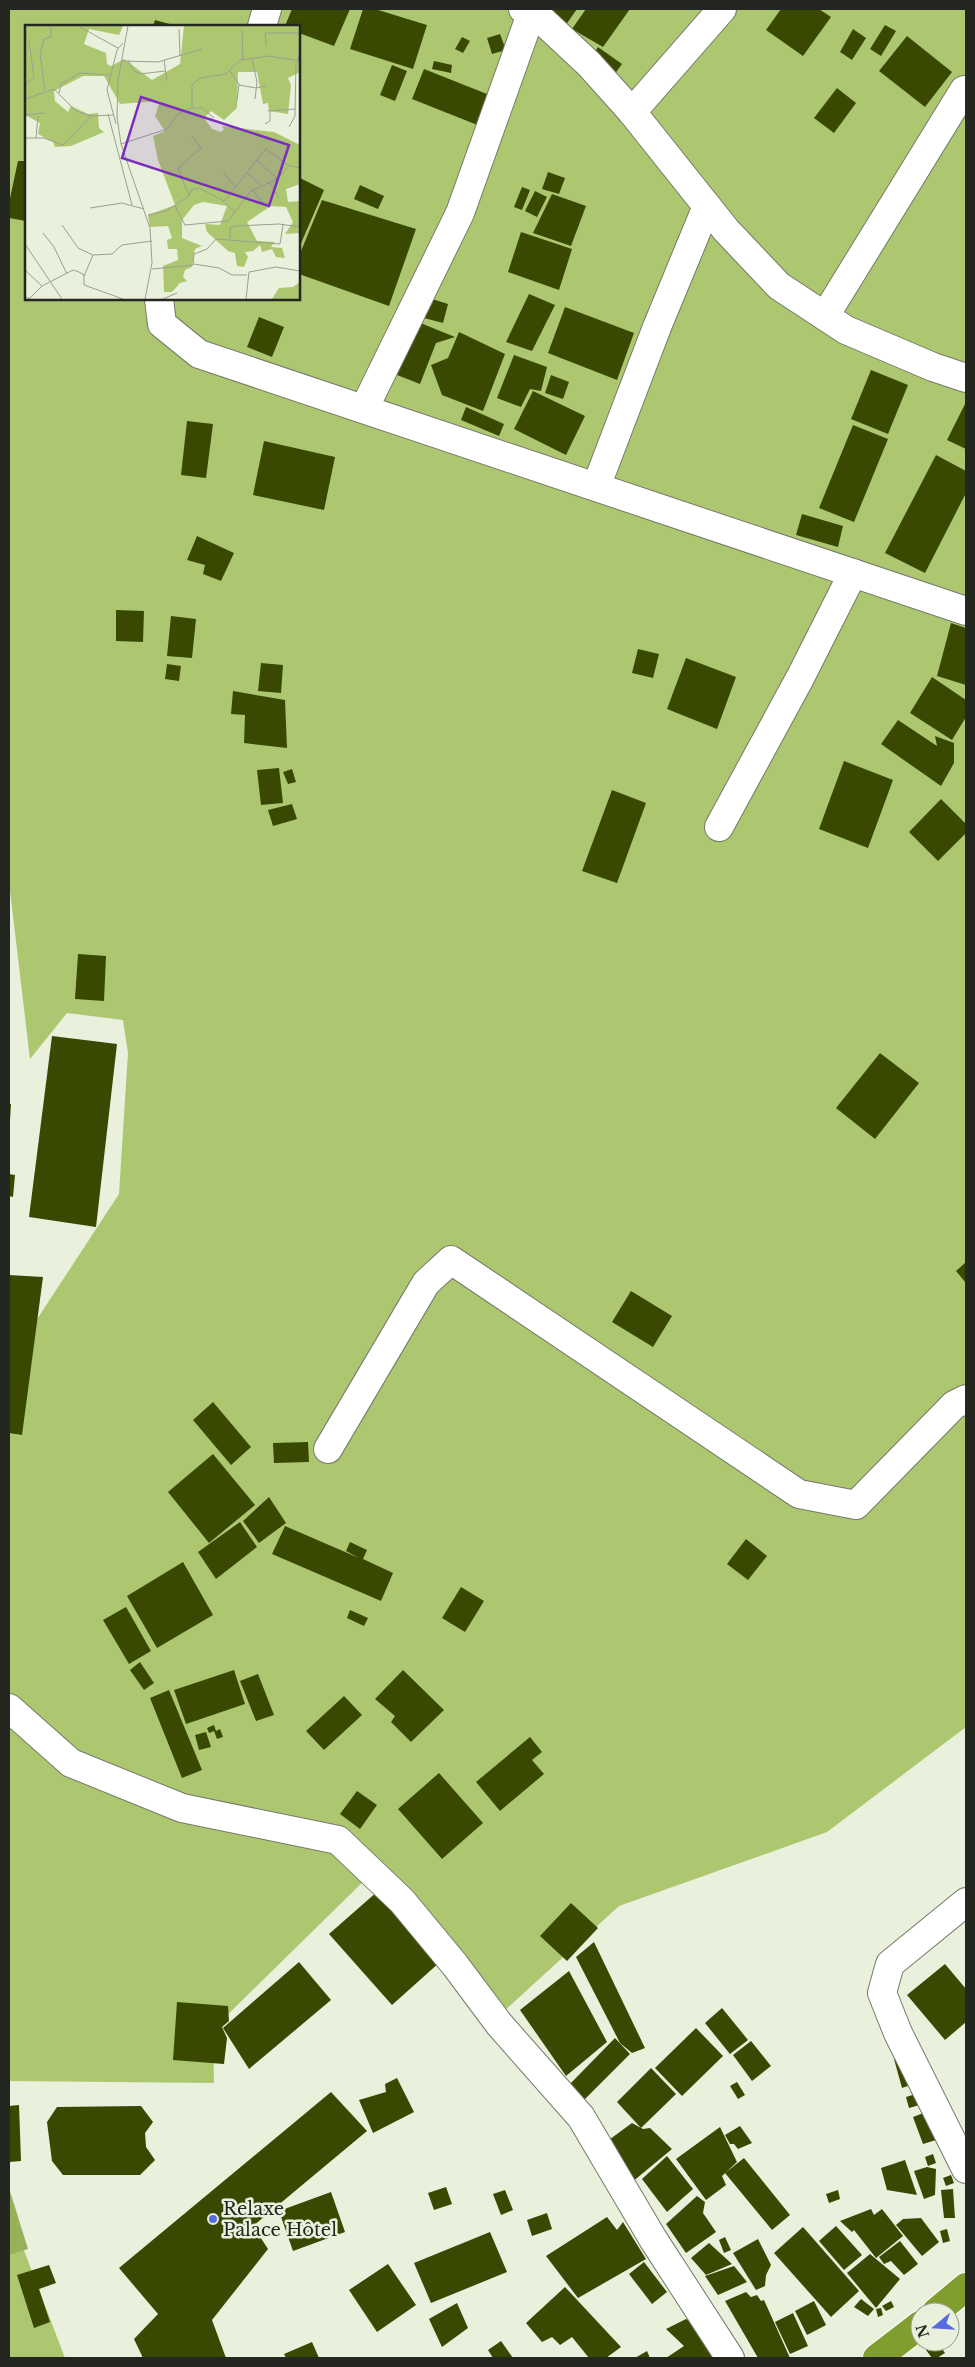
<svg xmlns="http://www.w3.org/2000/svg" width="975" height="2367" font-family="'Libre Baskerville',serif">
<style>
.forest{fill:#adc771;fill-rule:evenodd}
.water{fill:#97b05b}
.building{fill:#394901}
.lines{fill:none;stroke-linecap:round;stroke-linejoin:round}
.minor-casing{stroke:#747b68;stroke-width:30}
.highway-casing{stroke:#fff;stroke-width:30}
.minor{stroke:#fff;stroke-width:28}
.highway{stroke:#809d2f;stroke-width:28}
.poi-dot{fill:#586ae0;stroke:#e9f0db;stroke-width:2}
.labels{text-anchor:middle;stroke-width:5;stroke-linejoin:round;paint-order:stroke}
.poi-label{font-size:18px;fill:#24271f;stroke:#e9f0db;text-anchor:start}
.inset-road{fill:none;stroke:#9aa090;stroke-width:1}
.view{fill:#7b2cbf;fill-opacity:0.15;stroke:#7b2cbf;stroke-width:2.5}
.inset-edge{fill:none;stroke:#24271f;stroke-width:2.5}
</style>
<rect width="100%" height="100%" fill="#e9f0db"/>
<g class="forest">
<path d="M9,9H966V1727L827,1832L619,1906L501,2014L374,1871L213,2029L214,2083L9,2081V1362L119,1194L128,1053L123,1020L67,1013L30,1059L9,882ZM26,26H299V299H26Z"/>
<path d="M9,2211L65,2358H9Z"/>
</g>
<path class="water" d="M9,2188L28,2249L9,2255Z"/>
<g class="building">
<path d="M292,9H350L334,46L299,33V26H285Z"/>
<path d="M363,9H375L427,25L413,69L350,49Z"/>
<path d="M535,9H577L561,32Z"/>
<path d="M586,9H630L603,47L572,29Z"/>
<path d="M781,9H819L831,17L803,56L766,30Z"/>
<path d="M155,20L177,26H153Z"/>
<path d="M885,25L896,31L881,56L870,49Z"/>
<path d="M853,29L866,38L852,60L840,52Z"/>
<path d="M500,34L506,50L492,54L487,38Z"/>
<path d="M907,36L952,72L925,107L879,71Z"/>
<path d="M462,37L470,41L463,53L455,49Z"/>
<path d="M598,47L622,64L614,75L591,58Z"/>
<path d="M434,61L452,65L451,73L432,69Z"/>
<path d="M392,65L407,71L395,101L380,95Z"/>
<path d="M424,69L497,98L485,128L412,99Z"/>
<path d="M837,88L856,103L834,133L814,118Z"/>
<path d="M18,161H26V221L9,218V203Z"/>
<path d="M548,172L565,178L559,194L542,189Z"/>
<path d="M300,178L324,190L299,248V181Z"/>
<path d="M360,185L384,196L378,209L354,199Z"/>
<path d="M522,187L530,190L522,210L514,207Z"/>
<path d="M535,191L547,197L537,217L525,211Z"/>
<path d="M552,194L586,206L571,246L533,233Z"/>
<path d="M322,200L416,229L389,306L299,274V256Z"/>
<path d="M521,232L572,249L559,290L508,272Z"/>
<path d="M529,294L555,305L532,351L506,342Z"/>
<path d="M429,298L448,304L443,323L424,318Z"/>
<path d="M565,307L634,333L617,380L548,353Z"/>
<path d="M259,317L284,327L272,357L247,347Z"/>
<path d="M418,322L455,337L436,343L420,384L397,375Z"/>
<path d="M459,332L505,354L483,411L442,395L431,365L448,358Z"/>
<path d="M514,355L547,367L541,391L530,389L521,407L497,398Z"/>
<path d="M871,370L908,385L888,434L851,419Z"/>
<path d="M551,375L569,382L563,399L545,393Z"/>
<path d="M533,391L585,416L566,455L514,429Z"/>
<path d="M966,402V449L947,440Z"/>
<path d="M466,407L504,424L499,436L461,420Z"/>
<path d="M187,421L213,424L206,478L181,475Z"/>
<path d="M853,425L888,439L854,522L819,508Z"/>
<path d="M264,441L335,457L324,510L253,495Z"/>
<path d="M936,455L966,471V493L925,573L885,553Z"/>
<path d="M802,514L843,526L838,547L796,535Z"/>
<path d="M197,536L234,553L221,581L203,574L205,565L187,560Z"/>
<path d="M116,610L144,611L143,642L116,641Z"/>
<path d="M171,616L196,619L192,658L167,656Z"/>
<path d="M951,623L966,628V685L937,676Z"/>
<path d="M638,649L659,654L653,678L632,673Z"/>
<path d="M686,658L736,677L717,729L667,709Z"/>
<path d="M261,663L283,665L281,693L258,691Z"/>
<path d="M167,664L181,666L179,681L165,679Z"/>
<path d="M932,677L966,700V717L952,740L910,713Z"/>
<path d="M233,691L285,700L287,748L244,743L245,715L231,714Z"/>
<path d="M898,720L937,746L935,736L954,743V763L941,786L881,744Z"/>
<path d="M844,761L893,780L868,848L819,829Z"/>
<path d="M279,768L283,803L261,805L257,770Z"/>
<path d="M292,769L296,782L288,784L283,772Z"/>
<path d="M612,790L646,803L617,883L582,871Z"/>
<path d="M941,799L966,824V833L938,861L909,832Z"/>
<path d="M292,804L297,819L273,826L268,810Z"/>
<path d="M78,954L106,956L104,1001L75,999Z"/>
<path d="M52,1036L117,1044L96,1227L29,1217Z"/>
<path d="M880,1053L919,1083L875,1139L836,1108Z"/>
<path d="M9,1104H11L10,1120H9Z"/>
<path d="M9,1174L15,1175L13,1197L9,1196Z"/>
<path d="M966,1262V1283L956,1271Z"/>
<path d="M9,1275L43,1277L22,1435L9,1433Z"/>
<path d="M631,1291L672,1316L653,1347L612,1322Z"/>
<path d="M213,1402L251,1447L231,1465L193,1420Z"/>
<path d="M308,1442L309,1462L274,1463L273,1443Z"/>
<path d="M213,1454L255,1505L209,1543L168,1492Z"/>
<path d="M269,1497L286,1523L259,1543L243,1521Z"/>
<path d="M240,1522L257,1547L216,1579L198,1552Z"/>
<path d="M285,1526L359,1558L346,1551L350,1542L367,1550L363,1559L393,1573L381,1601L272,1554Z"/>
<path d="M746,1539L767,1556L748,1580L727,1564Z"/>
<path d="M183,1562L213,1615L157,1648L127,1596Z"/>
<path d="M461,1587L484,1601L465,1632L442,1618Z"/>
<path d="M126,1607L151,1651L129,1664L103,1620Z"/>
<path d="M350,1610L368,1618L364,1626L347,1618Z"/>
<path d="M140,1662L154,1683L144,1690L130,1670Z"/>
<path d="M234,1670L245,1704L186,1724L174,1690Z"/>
<path d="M403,1670L444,1710L411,1742L391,1722L395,1716L375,1699Z"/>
<path d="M258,1674L274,1715L256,1721L240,1681Z"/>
<path d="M169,1690L202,1770L182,1778L150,1698Z"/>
<path d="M344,1696L362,1715L324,1750L306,1731Z"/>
<path d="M214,1725L216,1731L220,1729L223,1737L217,1739L214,1731L209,1733L207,1728Z"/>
<path d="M206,1732L211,1747L199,1750L195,1735Z"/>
<path d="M530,1737L542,1752L532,1760L544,1774L500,1811L476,1782Z"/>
<path d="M439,1773L483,1823L442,1859L398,1809Z"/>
<path d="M357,1791L377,1805L360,1829L340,1814Z"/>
<path d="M378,1891L440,1962L392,2005L329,1934Z"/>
<path d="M571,1903L598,1928L567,1961L540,1936Z"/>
<path d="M594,1942L645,2048L632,2053L620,2043L576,1957Z"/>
<path d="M299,1962L331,2000L249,2069L223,2028Z"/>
<path d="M945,1964L966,1989V2022L945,2040L907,1995Z"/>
<path d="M569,1971L607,2042L566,2076L520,2010Z"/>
<path d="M177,2002L228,2006L229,2021L222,2027L227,2038L224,2064L173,2060Z"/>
<path d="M722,2008L748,2040L730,2054L705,2023Z"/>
<path d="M696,2028L723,2056L682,2096L655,2068Z"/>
<path d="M615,2038L630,2054L584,2100L569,2085Z"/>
<path d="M751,2041L771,2066L752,2081L733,2055Z"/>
<path d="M908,2055L916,2083L902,2088L894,2059Z"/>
<path d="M651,2068L676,2094L641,2128L617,2102Z"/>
<path d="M397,2078L414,2112L373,2133L359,2100L386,2092L385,2084Z"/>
<path d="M737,2082L745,2095L738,2099L730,2086Z"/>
<path d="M331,2092L367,2131L253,2226L268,2249L212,2320L226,2358H143L134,2339L158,2314L119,2268Z"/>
<path d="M919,2093L923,2104L909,2108L906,2097Z"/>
<path d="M19,2105L21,2161L9,2162V2106Z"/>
<path d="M141,2106L153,2122L145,2133L146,2147L155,2160L140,2175H63L52,2161L47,2122L57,2107Z"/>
<path d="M926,2112L936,2140L923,2144L913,2117Z"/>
<path d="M632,2123L643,2129L650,2128L672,2149L631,2183L602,2145Z"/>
<path d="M740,2126L752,2143L738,2149L734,2144H730L725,2135Z"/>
<path d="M720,2127L737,2162L722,2176L726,2185L706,2200L676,2159Z"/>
<path d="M933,2154L936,2163L928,2166L925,2157Z"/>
<path d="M667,2156L693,2189L667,2212L642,2179Z"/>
<path d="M744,2158L790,2215L772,2230L725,2173Z"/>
<path d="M905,2160L917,2195L887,2190L881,2168Z"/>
<path d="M927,2167L936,2169L935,2195L924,2199L914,2171Z"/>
<path d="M951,2175L954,2183L946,2186L943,2178Z"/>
<path d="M446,2187L452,2204L434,2210L428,2193Z"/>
<path d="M953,2189L955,2218H944L941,2190Z"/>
<path d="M505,2190L513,2210L501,2215L493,2194Z"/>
<path d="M838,2190L840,2199L829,2203L826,2194Z"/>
<path d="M331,2192L345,2232L293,2251L279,2211Z"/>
<path d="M697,2196L705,2202L703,2213L716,2232L686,2253L666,2224Z"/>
<path d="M871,2209L874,2215L882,2209L903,2236L876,2258L854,2230L852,2232L840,2221Z"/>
<path d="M547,2213L552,2229L532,2236L527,2220Z"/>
<path d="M607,2217L617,2230L623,2222L646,2259L578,2298L546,2256Z"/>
<path d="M921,2218L939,2242L922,2256L896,2225L903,2219Z"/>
<path d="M836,2226L862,2255L844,2270L819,2241Z"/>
<path d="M803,2227L859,2291L831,2317L774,2253Z"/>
<path d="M947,2229L950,2241L943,2243L940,2231Z"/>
<path d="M490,2232L507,2272L431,2303L414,2263Z"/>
<path d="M725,2237L731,2250L724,2253L719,2240Z"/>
<path d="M758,2239L771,2265L766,2275L765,2286L756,2290L733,2253Z"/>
<path d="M900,2241L918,2264L904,2275L891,2261L884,2264L879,2257Z"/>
<path d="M709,2243L732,2264L706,2275L691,2258Z"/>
<path d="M870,2254L900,2279L876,2308L847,2273Z"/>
<path d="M644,2262L667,2292L652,2304L629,2274Z"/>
<path d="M388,2264L416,2305L377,2332L349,2290Z"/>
<path d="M49,2265L56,2283L39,2289L50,2322L34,2328L17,2275Z"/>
<path d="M734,2266L747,2282L718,2295L705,2276Z"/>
<path d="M565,2287L621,2347L606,2358H589L572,2337L560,2345L552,2337L542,2342L526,2323Z"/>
<path d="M746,2292L751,2297L757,2295L761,2301L764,2300L790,2358H758L725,2301Z"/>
<path d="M861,2299L874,2309L868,2316L854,2307Z"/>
<path d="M814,2301L826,2325L807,2335L795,2311Z"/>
<path d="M891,2301L894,2307L886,2311L882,2306Z"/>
<path d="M457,2303L468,2328L442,2347L429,2319Z"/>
<path d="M881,2308L883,2315L878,2317L876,2309Z"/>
<path d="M793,2313L808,2346L790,2354L775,2322Z"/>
<path d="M686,2319L706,2330L726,2358H666L684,2346L666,2329Z"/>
<path d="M501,2341L513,2358H493L488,2350Z"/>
<path d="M312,2342L319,2358H286L284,2354Z"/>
<path d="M937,2342L945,2353L937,2358H932L926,2350Z"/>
<path d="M647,2351L650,2358H635Z"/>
</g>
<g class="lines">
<g class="minor-casing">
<g id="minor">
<path d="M523,9L544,22L589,64L632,112L726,230L779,286L846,330L933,367L966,378"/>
<path d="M262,26L267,9"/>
<path d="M632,112L722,9"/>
<path d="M159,299L162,324L199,354L966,611"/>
<path d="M825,316L964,90"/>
<path d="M364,409L460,213L531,14"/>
<path d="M596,487L657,327L707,206"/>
<path d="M719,827L800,678L853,573"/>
<path d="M328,1449L426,1283L451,1260L799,1494L856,1505L954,1405L966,1399"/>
<path d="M9,1708L71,1763L182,1808L338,1840L402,1901L455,1965L499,2024L581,2117L653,2239L730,2358"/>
<path d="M966,1902L890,1964L882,1993L898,2033L966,2169"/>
</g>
</g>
<g class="highway-casing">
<g id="highway">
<path d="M936,2312L966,2287"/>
<path d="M877,2358L920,2325"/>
</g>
</g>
<use href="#minor" class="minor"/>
<use href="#highway" class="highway"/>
</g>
<circle class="poi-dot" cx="213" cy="2219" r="5"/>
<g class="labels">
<g class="poi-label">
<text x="223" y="2215">Relaxe<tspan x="223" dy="21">Palace Hôtel</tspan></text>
</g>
</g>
<g transform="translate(25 25)">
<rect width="275" height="275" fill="#e9f0db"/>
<path d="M0,1H98L94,10L64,4L59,19L81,28L82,39L86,41L99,34L127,55L155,39L159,1H275V47L263,53L266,60L263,89L244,86L243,78L238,79L232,47H213L212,83L199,95L186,86L179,93L187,104L196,107L199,104L197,101L249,107L275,120V159L261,164L263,177L275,176V208L260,209L268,197L261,182L246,181L222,197L232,216L250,217L246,222L257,223L260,233L251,232L247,224L237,227L235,220L228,226L220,227L223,232L219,242L212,241L210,228L203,226L182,207L180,199L195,200L202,181L178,177L169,180L157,195V213L177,221L170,224L167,242L160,245L158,252L162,256L155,258L147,267H139L138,241L153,235L152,224H143L142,215L147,213L143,201L125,202L123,190L150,180L133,135L128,111L140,106L130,91L135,76L95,79L79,51H58L29,66L30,76L43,87L46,81L63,89L73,88L74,103L79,107L46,121L30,122L28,117L13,109L15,98L0,90ZM275,257V274H247L254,263L268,262Z" fill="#adc771"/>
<path class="inset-road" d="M103,1L93,55L92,92L96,119L125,203L127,238L120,274M55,2L93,23M154,4L155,31M217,5L218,35M241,21L240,8H275M227,34L232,57L230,74M103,35L109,46L115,49L140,46M139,35L142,56M97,36L133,37L177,24M273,37L275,21M204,45L214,59L212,76M0,60L9,52L4,16M214,60L231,63L241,61M20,65L15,29L19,14L26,12V2M34,68L36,59L55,48L85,50M0,74L29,64L51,86L66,91M167,83H177L189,93M243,86L270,84M83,89L107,180M0,90L20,88M91,99L82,65L92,25L98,18M240,99L245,96V85M264,102L270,91L271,37M0,113H19L38,120L66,91L88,90M11,113L13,91M96,119L142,104L153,89L167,83V60L175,53L201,49L215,35L244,31L275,36M231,135L252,153M198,148L211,162M222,148L236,160M244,157L254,173M228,165L239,179M164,170L166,165L174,163L199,176L241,124L263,140L275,143M198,176L210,187M150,181L160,200L203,196L226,166L252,154L264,141M65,183L97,178L119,184M123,190L141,186L164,171L153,143L176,123L167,111M37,200L53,223L68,230L87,229L97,220L127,216M18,208L29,222L42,249M205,214V203L211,201L254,199L275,202M0,219L37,274M169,239L194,243L207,250H222M127,244L168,240L169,229L182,224L191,214L255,219L258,200M0,245L17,261L48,245L54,247L59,250V260L98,274M59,251L68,230M0,273H5L17,261M138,274L152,268M221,274L224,247L251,242L275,246"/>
<path class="view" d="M116,72L264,120L244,181L97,133Z"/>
<rect width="275" height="275" class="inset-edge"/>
</g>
<rect width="975" height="2367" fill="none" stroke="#24271f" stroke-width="20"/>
<g transform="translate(935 2327) rotate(252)"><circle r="24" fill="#e9f0db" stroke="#9aa090"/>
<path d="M0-4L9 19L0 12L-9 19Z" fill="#586ae0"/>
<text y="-8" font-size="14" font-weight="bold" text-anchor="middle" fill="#24271f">N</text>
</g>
</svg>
